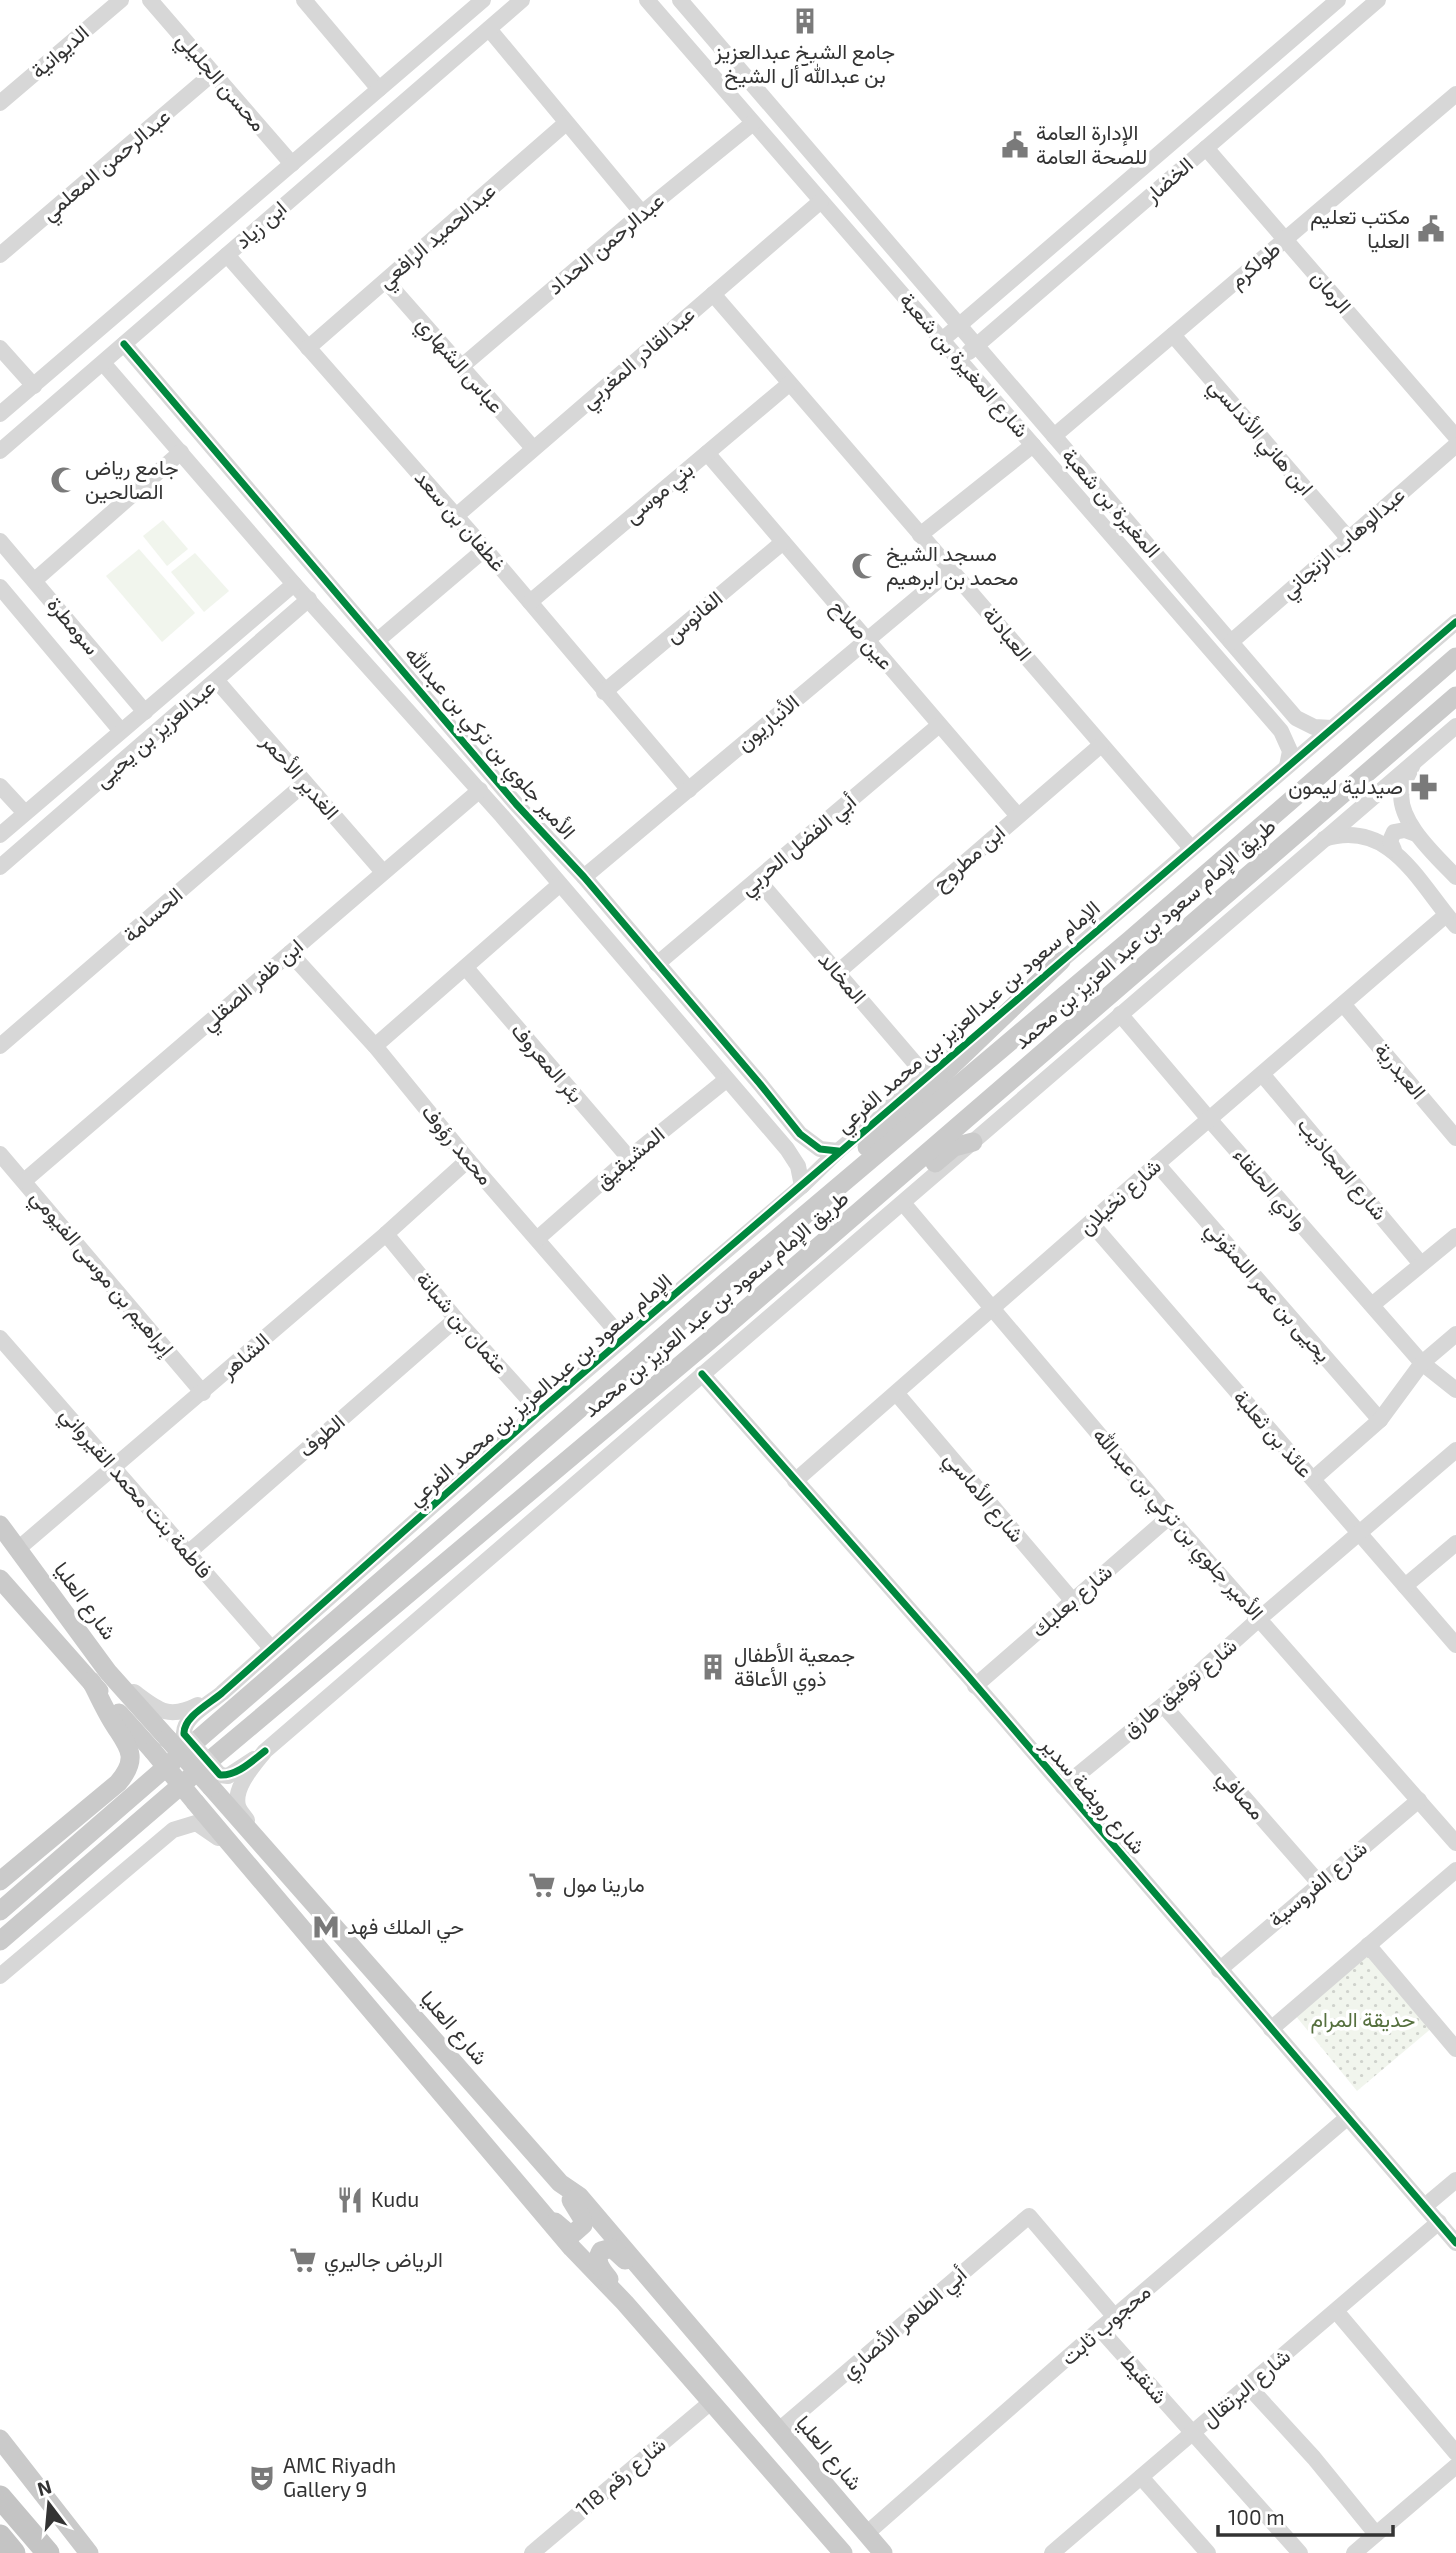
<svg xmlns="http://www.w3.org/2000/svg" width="1456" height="2553" font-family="'Exo 2',Vazirmatn,sans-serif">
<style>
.green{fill:#f1f5ed}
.garden{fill:url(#garden-dots)}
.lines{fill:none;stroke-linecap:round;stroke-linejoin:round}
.minor{stroke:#d7d7d7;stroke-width:16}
.major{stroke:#cacaca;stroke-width:19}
.highway{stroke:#c4c4c4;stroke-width:23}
.minor-bridge{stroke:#d7d7d7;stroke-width:16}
.major-bridge{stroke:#cacaca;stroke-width:19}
.cycleway-casing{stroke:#fff;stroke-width:11}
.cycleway{stroke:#00873e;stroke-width:7}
.labels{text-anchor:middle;stroke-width:7;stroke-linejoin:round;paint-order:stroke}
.street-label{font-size:21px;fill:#333;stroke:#fff}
.poi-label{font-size:21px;fill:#333;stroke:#fff;text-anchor:start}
.park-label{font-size:21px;fill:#56703f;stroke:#fff}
</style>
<defs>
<pattern id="garden-dots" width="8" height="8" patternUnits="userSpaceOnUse" patternTransform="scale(1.75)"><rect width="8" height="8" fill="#f1f5ed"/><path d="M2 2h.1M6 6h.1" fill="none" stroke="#cfd2cc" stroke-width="1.8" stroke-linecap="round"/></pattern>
</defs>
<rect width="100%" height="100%" fill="#fff"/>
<g class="green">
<path d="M163,520L188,549L167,566L143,536Z"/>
<path d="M139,549L195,613L162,642L106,576Z"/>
<path d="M195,553L229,591L204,612L171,572Z"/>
</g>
<path class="garden" d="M1367,1951L1433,2027L1357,2091L1295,2015Z"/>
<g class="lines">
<g class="minor">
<path d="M150,0L292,164"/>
<path d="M304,0L379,89"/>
<path d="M647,0L1281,731L1290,751L1287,766"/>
<path d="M680,0L1296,718L1314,727L1332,728"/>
<path d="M489,29L642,213"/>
<path d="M0,103L121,0"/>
<path d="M1206,148L1456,437"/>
<path d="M0,255L212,74"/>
<path d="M227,255L485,549L689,790"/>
<path d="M386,281L533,448"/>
<path d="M713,294L1191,848"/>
<path d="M1173,335L1349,539"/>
<path d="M942,340L1338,0"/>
<path d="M124,344L516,804L584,877L760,1084L800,1134L820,1149L838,1151"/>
<path d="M0,348L34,386"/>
<path d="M308,348L566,123"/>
<path d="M969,352L1378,0"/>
<path d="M103,363L294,584L502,816L787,1149L798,1166L802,1186"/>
<path d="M461,367L642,213L753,123"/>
<path d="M0,414L483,0"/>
<path d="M1054,436L1456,94"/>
<path d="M0,451L522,0"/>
<path d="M707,453L1018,816"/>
<path d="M456,516L821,201"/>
<path d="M920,535L1033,445"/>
<path d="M0,541L145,712"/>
<path d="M35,580L181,452"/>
<path d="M0,587L121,731"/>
<path d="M530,602L789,384"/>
<path d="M378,640L485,549"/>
<path d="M1231,642L1456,445"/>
<path d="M217,681L383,872"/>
<path d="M604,692L783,542"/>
<path d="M1413,764C1410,772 1404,781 1402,789C1395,820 1437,857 1456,877"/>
<path d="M0,786L25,813"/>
<path d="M0,835L294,584"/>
<path d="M1324,839C1391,818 1419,884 1456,926"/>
<path d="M1394,850L1390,841L1394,832L1405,830L1416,834"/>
<path d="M0,867L309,599"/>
<path d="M584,877L952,569"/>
<path d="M758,880L926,1076"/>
<path d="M290,953L375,1046L468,1160L623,1339"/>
<path d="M657,964L938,726"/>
<path d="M1054,967L1456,622"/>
<path d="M466,968L629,1158"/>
<path d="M838,972L1101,745"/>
<path d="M1343,1004L1456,1138"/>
<path d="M1120,1014L1209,1119L1422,1363L1456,1390"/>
<path d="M0,1046L305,783"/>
<path d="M375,1046L559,885"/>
<path d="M1262,1074L1421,1264"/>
<path d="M0,1154L203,1393"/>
<path d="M1157,1164L1380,1420"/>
<path d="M24,1181L480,790"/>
<path d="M903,1203L1169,1517L1456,1843"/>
<path d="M1091,1223L1456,1645"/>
<path d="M386,1234L456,1319L539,1411"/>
<path d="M537,1239L629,1158L726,1080"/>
<path d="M1372,1305L1456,1236"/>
<path d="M0,1338L271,1648"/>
<path d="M702,1374L968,1676L1456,2243"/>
<path d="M897,1394L1072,1600"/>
<path d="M1313,1479L1380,1420L1422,1363L1456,1334"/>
<path d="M795,1481L1157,1164L1446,915"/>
<path d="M19,1548L386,1234L468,1160"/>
<path d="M188,1553L456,1319"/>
<path d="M1405,1586L1456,1543"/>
<path d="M975,1686L1169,1517"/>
<path d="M134,1692C158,1710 168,1720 198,1705"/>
<path d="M1163,1705L1319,1883"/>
<path d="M184,1734C183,1717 209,1704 222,1693L539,1411L802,1186L838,1151L952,1054"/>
<path d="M220,1775L228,1776L254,1759"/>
<path d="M1063,1787L1163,1705L1260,1618L1456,1450"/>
<path d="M247,1820C244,1816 239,1810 238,1806C233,1787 255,1764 265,1751L1456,726"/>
<path d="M1368,1945L1456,2049"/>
<path d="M1219,1970L1419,1800"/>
<path d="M0,1976L173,1830L196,1823L218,1838"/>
<path d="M1271,2029L1456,1870"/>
<path d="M1425,2206L1456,2180"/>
<path d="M1336,2311L1456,2453"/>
<path d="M1100,2329L1300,2553"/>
<path d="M1248,2386L1314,2458L1376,2534"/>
<path d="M780,2429L1029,2216L1115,2317"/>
<path d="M1141,2477L1208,2553"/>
<path d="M866,2534L1100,2329L1348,2117"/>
<path d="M532,2553L711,2402"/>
<path d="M1052,2553L1439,2222"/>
<path d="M1354,2553L1456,2466"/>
</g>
<g class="major">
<path d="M867,1147L1061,961"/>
<path d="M935,1163L954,1147L973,1142"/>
<path d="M0,1525L108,1672L168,1739"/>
<path d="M0,1579L99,1691"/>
<path d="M119,1713L153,1751"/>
<path d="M211,1787L560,2183L579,2196L883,2553"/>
<path d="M195,1802L572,2248L625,2303L843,2553"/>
<path d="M0,1881L118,1783C141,1756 127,1746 112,1721C104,1708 98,1694 91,1681"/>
<path d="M0,1911L728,1280L1130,940L1456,657"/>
<path d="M0,1941L215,1756L716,1335L1456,696"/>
<path d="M555,2222L568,2233H574L583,2225L582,2218L571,2200"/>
<path d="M609,2279C602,2270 594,2262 601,2251L612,2248L625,2260"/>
<path d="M0,2439L89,2553"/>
</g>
<g class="highway">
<path d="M0,2497L48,2553"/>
<path d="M0,2536L14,2553"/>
</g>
<path class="minor-bridge" d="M184,1734L220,1775"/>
<g class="major-bridge">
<path d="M168,1739L211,1787"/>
<path d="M153,1751L195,1802"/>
</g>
<g class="cycleway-casing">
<g id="cycleway">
<path d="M124,344L516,804L584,877L760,1084L800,1134L820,1149L838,1151"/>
<path d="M702,1374L968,1676L1456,2243"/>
<path d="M265,1751C252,1761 237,1776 220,1775L184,1734C183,1717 209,1704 222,1693L539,1411L1456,622"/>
</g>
</g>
<use href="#cycleway" class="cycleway"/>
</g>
<defs>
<g id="building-bare" transform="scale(2.1)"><path d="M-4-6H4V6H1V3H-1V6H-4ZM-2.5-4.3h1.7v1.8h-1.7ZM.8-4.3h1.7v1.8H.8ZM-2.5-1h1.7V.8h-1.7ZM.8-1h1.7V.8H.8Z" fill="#7a7a7a" stroke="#fff" stroke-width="2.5" paint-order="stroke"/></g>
<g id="civic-bare" transform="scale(2.1)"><path d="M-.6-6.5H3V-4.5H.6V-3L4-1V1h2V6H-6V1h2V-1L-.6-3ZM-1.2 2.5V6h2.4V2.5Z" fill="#7a7a7a" stroke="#fff" stroke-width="2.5" paint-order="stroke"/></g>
<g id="mosque-bare" transform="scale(2.1)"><path d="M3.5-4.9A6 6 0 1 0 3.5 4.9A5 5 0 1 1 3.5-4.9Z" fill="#7a7a7a" stroke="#fff" stroke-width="2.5" paint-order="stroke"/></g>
<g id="pharmacy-bare" transform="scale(2.1)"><path d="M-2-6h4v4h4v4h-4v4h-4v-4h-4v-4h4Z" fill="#7a7a7a" stroke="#fff" stroke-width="2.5" paint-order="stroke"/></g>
<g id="supermarket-bare" transform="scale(2.1)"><path d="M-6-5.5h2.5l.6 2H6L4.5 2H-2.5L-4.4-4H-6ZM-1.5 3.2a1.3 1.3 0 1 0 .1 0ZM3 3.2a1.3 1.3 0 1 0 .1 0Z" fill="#7a7a7a" stroke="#fff" stroke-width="2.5" paint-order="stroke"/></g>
<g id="metro-bare" transform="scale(2.1)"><path d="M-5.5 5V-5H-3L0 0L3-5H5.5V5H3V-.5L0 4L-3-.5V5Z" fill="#7a7a7a" stroke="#fff" stroke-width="2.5" paint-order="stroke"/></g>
<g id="restaurant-bare" transform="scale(2.1)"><path d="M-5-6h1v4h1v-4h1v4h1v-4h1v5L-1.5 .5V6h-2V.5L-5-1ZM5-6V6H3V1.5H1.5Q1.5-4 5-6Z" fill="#7a7a7a" stroke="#fff" stroke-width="2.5" paint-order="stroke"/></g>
<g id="theatre-bare" transform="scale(2.1)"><path d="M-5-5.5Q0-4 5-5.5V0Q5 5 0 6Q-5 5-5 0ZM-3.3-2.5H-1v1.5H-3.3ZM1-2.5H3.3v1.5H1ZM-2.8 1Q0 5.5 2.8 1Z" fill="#7a7a7a" stroke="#fff" stroke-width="2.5" paint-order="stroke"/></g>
</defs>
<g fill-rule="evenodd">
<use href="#building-bare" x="805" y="21"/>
<use href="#civic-bare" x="1015" y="145"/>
<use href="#civic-bare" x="1431" y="229"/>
<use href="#mosque-bare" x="64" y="480"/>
<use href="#mosque-bare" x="865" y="566"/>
<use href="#pharmacy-bare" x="1424" y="787"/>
<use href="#building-bare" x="713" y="1667"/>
<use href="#supermarket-bare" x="542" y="1885"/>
<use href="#metro-bare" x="326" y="1927"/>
<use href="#restaurant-bare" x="350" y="2200"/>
<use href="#supermarket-bare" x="303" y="2260"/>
<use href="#theatre-bare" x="262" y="2478"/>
</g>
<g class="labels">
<g class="street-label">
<text transform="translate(60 52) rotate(-41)" y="7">الديوانية</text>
<text transform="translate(221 82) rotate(49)" y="7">محسن الجليلي</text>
<text transform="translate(106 165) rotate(-40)" y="7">عبدالرحمن المعلمي</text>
<text transform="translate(1169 180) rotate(-41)" y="7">الخضار</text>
<text transform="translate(261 225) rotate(-41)" y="7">ابن زياد</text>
<text transform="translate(437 236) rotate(-41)" y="7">عبدالحميد الرافعي</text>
<text transform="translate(606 244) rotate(-40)" y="7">عبدالرحمن الحداد</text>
<text transform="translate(1255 265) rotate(-40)" y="7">طولكرم</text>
<text transform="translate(1331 292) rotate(49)" y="7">الرمان</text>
<text transform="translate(638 358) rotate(-41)" y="7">عبدالقادر المغربي</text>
<text transform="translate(460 365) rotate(49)" y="7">عباس الشهاري</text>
<text transform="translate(964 365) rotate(49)" y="7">شارع المغيرة بن شعبة</text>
<text transform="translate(1261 437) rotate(49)" y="7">ابن هاني الأندلسي</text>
<text transform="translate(659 493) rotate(-40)" y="7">بني موسى</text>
<text transform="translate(1111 503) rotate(49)" y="7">المغيرة بن شعبة</text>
<text transform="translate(460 521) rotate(49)" y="7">غطفان بن سعد</text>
<text transform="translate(1343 543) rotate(-41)" y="7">عبدالوهاب الزنجاني</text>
<text transform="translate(694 617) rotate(-40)" y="7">الفانوس</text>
<text transform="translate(73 626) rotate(50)" y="7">سومطرة</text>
<text transform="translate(1007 634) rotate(50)" y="7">العبادلة</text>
<text transform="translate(862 635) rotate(50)" y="7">عين صلاح</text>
<text transform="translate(768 723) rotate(-40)" y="7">الأنباريون</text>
<text transform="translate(155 734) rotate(-41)" y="7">عبدالعزيز بن يحيى</text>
<text transform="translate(490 743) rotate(49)" y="7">الأمير جلوي بن تركي بن عبدالله</text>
<text transform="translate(300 777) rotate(49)" y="7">الغدير الأحمر</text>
<text transform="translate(798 845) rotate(-40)" y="7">أبي الفضل الحربي</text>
<text transform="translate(969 858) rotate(-41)" y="7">ابن مطروح</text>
<text transform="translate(153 915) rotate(-41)" y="7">الحسامة</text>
<text transform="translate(1145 934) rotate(-41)" y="7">طريق الإمام سعود بن عبد العزيز بن محمد</text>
<text transform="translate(842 978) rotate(49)" y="7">المخالد</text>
<text transform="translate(252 985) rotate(-41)" y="7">ابن ظفر الصقلي</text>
<text transform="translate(968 1017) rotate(-41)" y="7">الإمام سعود بن عبدالعزيز بن محمد الفرعي</text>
<text transform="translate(547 1063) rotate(49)" y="7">بئر المعروف</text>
<text transform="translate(1400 1071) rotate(50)" y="7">العبدرية</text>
<text transform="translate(457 1145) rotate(50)" y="7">محمد رؤوف</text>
<text transform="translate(630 1158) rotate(-40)" y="7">المشيقيق</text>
<text transform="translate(1342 1169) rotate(50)" y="7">شارع المجاذيب</text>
<text transform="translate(1270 1189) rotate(49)" y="7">وادي الحلقاء</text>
<text transform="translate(1120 1197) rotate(-42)" y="7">شارع نخيلان</text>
<text transform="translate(102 1273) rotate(50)" y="7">إبراهيم بن موسى الفيومي</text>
<text transform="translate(1268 1292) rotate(49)" y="7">يحيى بن عمر اللمثوني</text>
<text transform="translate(716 1304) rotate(-40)" y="7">طريق الإمام سعود بن عبد العزيز بن محمد</text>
<text transform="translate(462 1323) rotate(49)" y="7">عثمان بن شبانة</text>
<text transform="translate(245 1356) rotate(-41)" y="7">الشاهر</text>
<text transform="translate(540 1390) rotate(-41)" y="7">الإمام سعود بن عبدالعزيز بن محمد الفرعي</text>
<text transform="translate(1273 1434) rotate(49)" y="7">عائذ بن ثعلبة</text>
<text transform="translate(322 1436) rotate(-41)" y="7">الطوف</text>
<text transform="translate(136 1493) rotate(49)" y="7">فاطمة بنت محمد القيرواني</text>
<text transform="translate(984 1497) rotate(50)" y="7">شارع الأماسي</text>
<text transform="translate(1178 1524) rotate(49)" y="7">الأمير جلوي بن تركي بن عبدالله</text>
<text transform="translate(85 1601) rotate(54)" y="7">شارع العليا</text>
<text transform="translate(1072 1601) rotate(-41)" y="7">شارع بعلبك</text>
<text transform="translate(1180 1688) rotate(-40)" y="7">شارع توفيق طارق</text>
<text transform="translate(1241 1795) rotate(48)" y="7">مصافي</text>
<text transform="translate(1093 1796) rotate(49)" y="7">شارع رويضة سدير</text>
<text transform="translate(1318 1884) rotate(-40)" y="7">شارع الفروسية</text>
<text transform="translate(454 2028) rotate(49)" y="7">شارع العليا</text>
<text transform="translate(904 2323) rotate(-41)" y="7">أبي الطاهر الأنصاري</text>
<text transform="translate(1106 2325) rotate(-41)" y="7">محجوب ثابت</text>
<text transform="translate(1144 2379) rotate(49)" y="7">شنقيط</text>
<text transform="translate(1246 2388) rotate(-40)" y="7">شارع البرتقال</text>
<text transform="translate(829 2453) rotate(50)" y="7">شارع العليا</text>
<text transform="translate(621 2477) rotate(-40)" y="7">شارع رقم 118</text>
</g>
<g class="poi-label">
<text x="805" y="59" text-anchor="middle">جامع الشيخ عبدالعزيز<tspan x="805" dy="24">بن عبدالله أل الشيخ</tspan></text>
<text x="1036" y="140">الإدارة العامة<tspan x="1036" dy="24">للصحة العامة</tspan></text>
<text x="1410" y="224" text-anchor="end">مكتب تعليم<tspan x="1410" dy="24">العليا</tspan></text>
<text x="85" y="475">جامع رياض<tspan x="85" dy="24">الصالحين</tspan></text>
<text x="886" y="561">مسجد الشيخ<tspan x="886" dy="24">محمد بن ابرهيم</tspan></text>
<text x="1403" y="794" text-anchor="end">صيدلية ليمون</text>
<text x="734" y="1662">جمعية الأطفال<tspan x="734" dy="24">ذوي الأعاقة</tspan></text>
<text x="563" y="1892">مارينا مول</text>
<text x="347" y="1934">حي الملك فهد</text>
<text x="371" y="2207">Kudu</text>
<text x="324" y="2267">الرياض جاليري</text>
<text x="283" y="2473">AMC Riyadh<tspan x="283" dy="24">Gallery 9</tspan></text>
</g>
<g class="park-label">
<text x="1363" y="2027">حديقة المرام</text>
</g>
</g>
<g transform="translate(49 2504) rotate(344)" stroke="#ffffff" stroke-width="5" paint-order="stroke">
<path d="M0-5L12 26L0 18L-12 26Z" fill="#333333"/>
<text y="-10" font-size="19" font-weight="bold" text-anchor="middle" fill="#333333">N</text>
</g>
<path d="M1218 2525v10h175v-10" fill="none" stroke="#333333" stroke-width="3.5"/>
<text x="1228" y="2525" font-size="21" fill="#333333" stroke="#ffffff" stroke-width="5" paint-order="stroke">100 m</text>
</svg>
